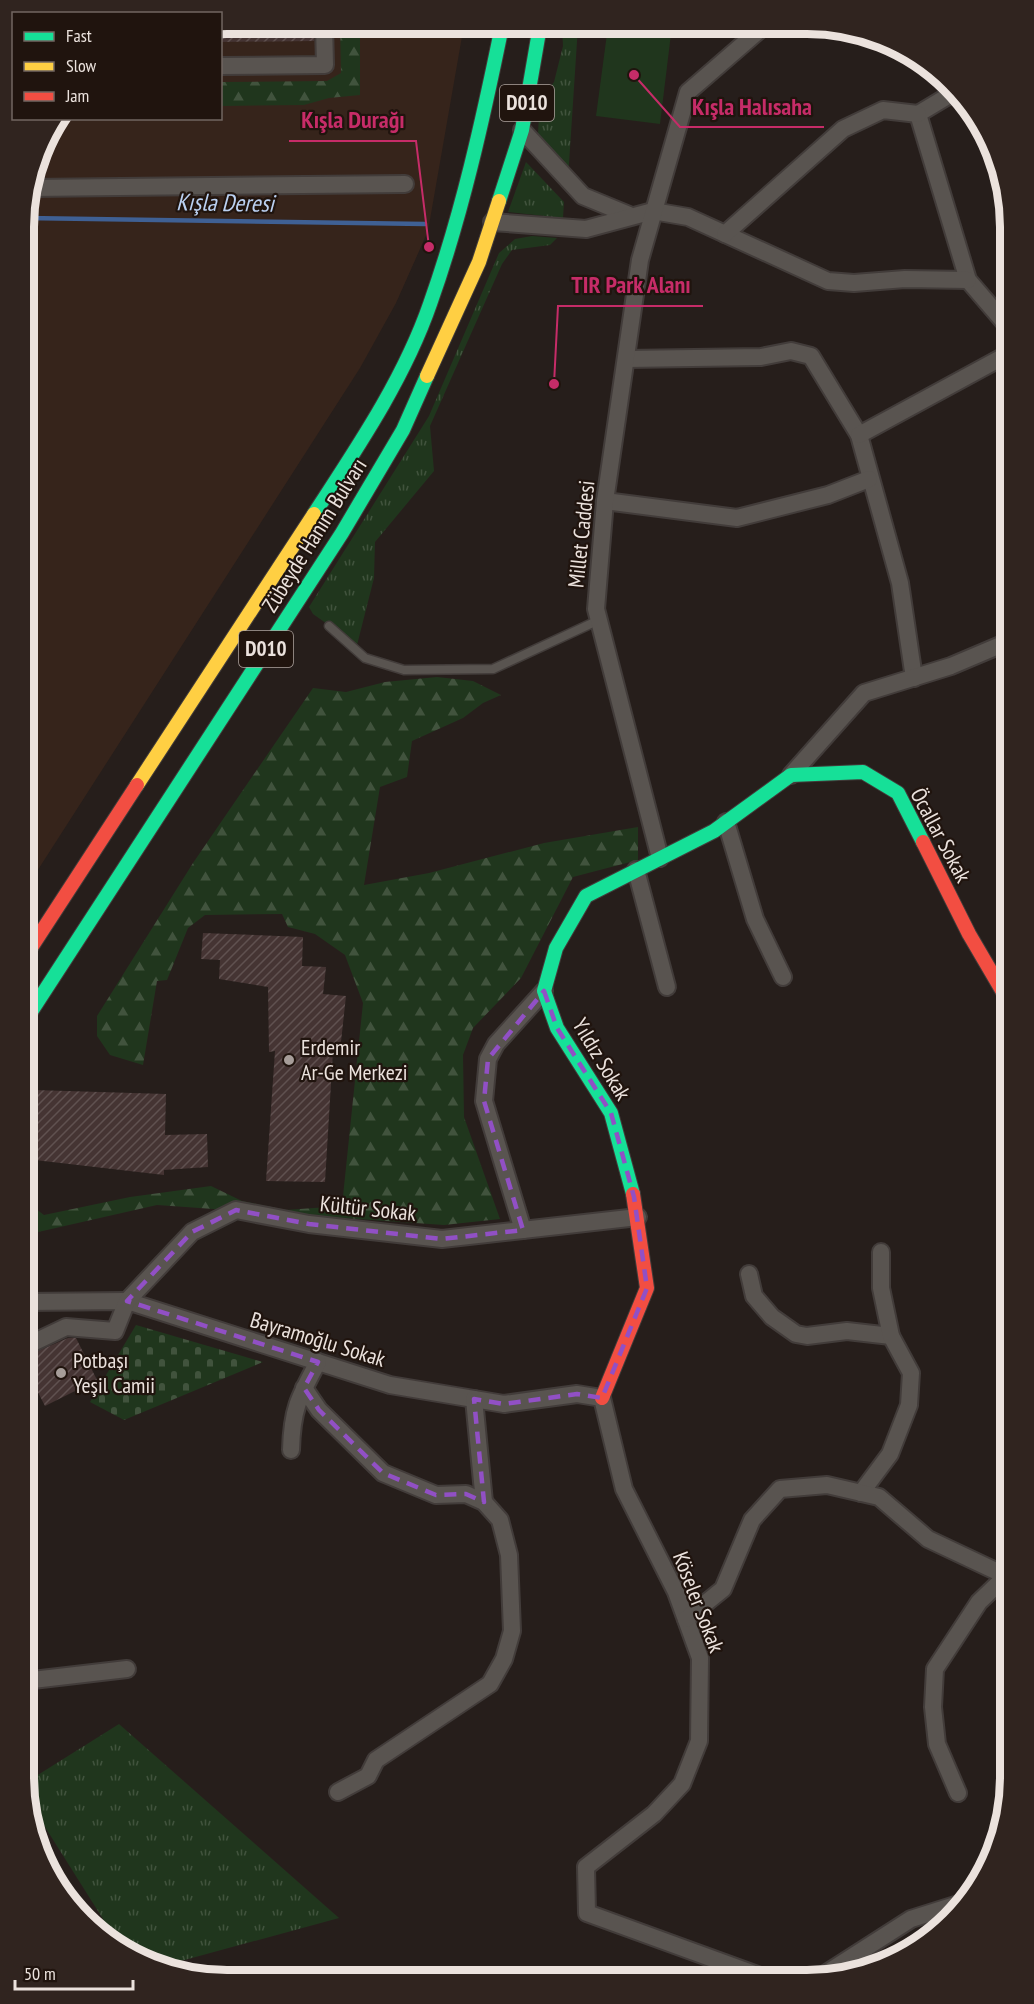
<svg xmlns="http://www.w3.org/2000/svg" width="1034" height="2004" font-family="'PT Sans Narrow',sans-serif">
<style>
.built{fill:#36241b}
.grass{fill:url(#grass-tufts)}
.forest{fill:url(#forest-firs)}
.cemetery{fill:url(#cemetery-stones)}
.garden{fill:#20361d}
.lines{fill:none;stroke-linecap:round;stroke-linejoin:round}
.stream{stroke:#3f6094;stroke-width:4.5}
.building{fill:url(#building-hatch)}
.lane-casing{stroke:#423c3a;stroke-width:11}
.street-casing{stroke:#423c3a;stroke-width:20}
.fast-casing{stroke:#423c3a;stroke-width:16}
.slow-casing{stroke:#423c3a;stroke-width:16}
.jam-casing{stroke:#423c3a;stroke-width:16}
.lane{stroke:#595450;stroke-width:8}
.street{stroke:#595450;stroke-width:16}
.fast{stroke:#16e098;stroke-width:14}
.slow{stroke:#ffcf43;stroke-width:14}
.jam{stroke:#f24e42;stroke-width:14}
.marked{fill:none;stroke:#9150c5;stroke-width:4.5;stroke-dasharray:12 8;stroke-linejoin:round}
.poi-dot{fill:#a69d99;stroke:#20140e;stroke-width:2}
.labels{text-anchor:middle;stroke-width:4.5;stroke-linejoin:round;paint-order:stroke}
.shield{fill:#20140e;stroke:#aea49f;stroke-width:1.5}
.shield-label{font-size:21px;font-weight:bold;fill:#ebe2dd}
.street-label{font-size:22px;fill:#ebe2dd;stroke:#20140e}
.poi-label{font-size:22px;fill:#ebe2dd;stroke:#20140e;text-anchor:start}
.water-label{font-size:24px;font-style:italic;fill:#bbd1f2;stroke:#20140e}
.rim{fill:none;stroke:#ebe2dd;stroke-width:8}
.leader{fill:none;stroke:#c62c68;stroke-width:2}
.callout-dot{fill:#c62c68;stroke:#20140e;stroke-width:2}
.callout-label{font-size:24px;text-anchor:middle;font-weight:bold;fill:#c62c68;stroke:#20140e;stroke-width:4.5;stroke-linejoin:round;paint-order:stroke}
</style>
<defs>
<pattern id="grass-tufts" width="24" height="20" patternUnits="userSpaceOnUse" patternTransform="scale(1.5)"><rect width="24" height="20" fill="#20361d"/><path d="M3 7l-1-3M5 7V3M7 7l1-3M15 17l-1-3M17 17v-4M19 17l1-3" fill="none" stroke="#41533d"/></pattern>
<pattern id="forest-firs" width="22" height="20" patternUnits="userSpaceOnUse" patternTransform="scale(1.5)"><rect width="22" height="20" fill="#20361d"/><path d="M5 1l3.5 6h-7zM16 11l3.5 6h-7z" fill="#41533d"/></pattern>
<pattern id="cemetery-stones" width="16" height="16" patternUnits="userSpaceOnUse" patternTransform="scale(1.5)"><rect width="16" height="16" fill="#20361d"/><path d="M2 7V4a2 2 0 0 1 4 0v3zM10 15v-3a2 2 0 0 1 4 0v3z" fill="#41533d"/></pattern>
<pattern id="building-hatch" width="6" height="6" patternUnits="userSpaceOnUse" patternTransform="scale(1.5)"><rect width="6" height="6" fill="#453433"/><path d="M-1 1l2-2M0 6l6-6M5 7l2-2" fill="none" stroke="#605150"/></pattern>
</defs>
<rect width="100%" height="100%" fill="#261e1b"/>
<path class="built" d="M228,24L464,25L428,231L396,303L360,368L25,890L26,201L45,137L59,119L220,118L221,25Z"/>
<g class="grass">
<path d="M562,26H578L568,179L547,151L538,133L540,101L554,82L563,46Z"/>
<path d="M526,162L564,202L563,218L508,212Z"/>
<path d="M532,236L557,238L550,245L512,250L502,264L430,426L434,471L375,542L374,578L357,645L313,614L309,607L429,416L499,253L515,239Z"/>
<path d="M119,1724L339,1918L159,1967L149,1964L120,1946L28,1800L25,1783Z"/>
</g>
<g class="forest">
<path d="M340,25H360V95L329,98L304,105L221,106V82L327,81L341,73Z"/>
<path d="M437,677L473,681L501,695L483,703L463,718L412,741L407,777L380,787L364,885L429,873L544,843L638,827V860L573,877L521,978L473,1028L463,1055L464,1117L500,1219L444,1225L157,1205L25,1235V1201L44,1215L130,1197L211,1186L242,1201L286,1210L342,1206L363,1003L345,955L315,934L288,927L282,914L205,915L188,928L167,980L157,981L143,1065L110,1055L97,1036V1016L193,863L313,688L346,692L385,682Z"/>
</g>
<path class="cemetery" d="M136,1325L263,1362L124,1420L90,1402Z"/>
<path class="garden" d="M608,26L671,34L660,124L596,116Z"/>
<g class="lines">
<path class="stream" d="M26,218L425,224"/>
</g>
<g class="building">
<path d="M228,24L314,25V41L220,42V25Z"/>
<path d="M203,933L303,937L302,966L326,967L323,994L346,996L340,1051H333L325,1182L266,1181L275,1051L269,1052L268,987L219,979L220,960L201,959Z"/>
<path d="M34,1090L166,1094L165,1135L207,1134L208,1167L164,1170V1175L26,1159Z"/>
<path d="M68,1338H76L97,1380L45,1406L24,1365V1357Z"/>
</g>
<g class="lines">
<g class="lane-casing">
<path id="lane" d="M329,626L365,658L404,670L493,669L599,620"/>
</g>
<g class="street-casing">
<g id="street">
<path d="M220,66L325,65L324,25"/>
<path d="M953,93L918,114L968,280L1010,329"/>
<path d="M522,130L583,196L629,215"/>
<path d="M30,188L405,184"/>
<path d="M492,222L586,229L653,211L688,217L828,281L854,283L905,279L968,280"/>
<path d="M725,234L843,129L883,110L918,114"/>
<path d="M626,359L761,357L791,351L811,356L859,435L900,583L914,678"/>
<path d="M859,435L1010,353"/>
<path d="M605,501L737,518L828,495L869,479"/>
<path d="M791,775L864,693L951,666L1010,641"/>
<path d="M726,822L755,919L783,977"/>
<path d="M660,858L596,609L605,501L640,260L688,92L763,27"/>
<path d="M636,870L667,987"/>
<path d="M523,1230L484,1101L488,1059L496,1044L544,991"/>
<path d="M749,1274L754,1296L772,1317L796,1334L807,1336L847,1331L891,1336"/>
<path d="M25,1302L127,1301L390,1385L504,1404L577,1394L602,1398L624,1489L676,1592L700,1658L699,1741L682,1784L654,1814L586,1867L587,1913L771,1980"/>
<path d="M24,1347L66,1327L115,1331L127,1301L192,1232L236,1210L309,1224L442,1239L638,1217"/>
<path d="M304,1388L319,1410L383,1473L436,1495L466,1494L484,1502L500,1520L509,1555L512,1631L504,1659L490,1684L376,1760L368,1776L338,1792"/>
<path d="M474,1399L484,1502"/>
<path d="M291,1450C292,1409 299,1397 318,1362"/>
<path d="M861,1493L890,1454L909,1405L911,1373L891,1336L881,1288V1252"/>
<path d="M686,1619L723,1589L752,1520L780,1489L827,1485L879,1497L928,1539L1000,1573L1010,1581"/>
<path d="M24,1681L127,1669"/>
<path d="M958,1793L937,1744L933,1707L935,1669L979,1602L1005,1577"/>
<path d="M819,1978L911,1919L968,1901"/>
</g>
</g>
<g class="fast-casing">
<g id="fast">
<path d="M499,201L522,130L540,26"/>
<path d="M314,514C357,448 404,379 430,304C462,214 483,119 502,26"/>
<path d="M25,1021L342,533L403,430L427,376"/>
<path d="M633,1194L611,1113L557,1028L544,991L556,948L586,896L714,831L791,775L863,772L898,793L923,842"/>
</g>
</g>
<g class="slow-casing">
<g id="slow">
<path d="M427,376L479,262L499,201"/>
<path d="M137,785L314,514"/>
</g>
</g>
<g class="jam-casing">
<g id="jam">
<path d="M923,842L969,934L1010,1004"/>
<path d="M25,957L137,785"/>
<path d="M602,1398L647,1288L633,1194"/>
</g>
</g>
<use href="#lane" class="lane"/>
<use href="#street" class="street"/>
<use href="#fast" class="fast"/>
<use href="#slow" class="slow"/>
<use href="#jam" class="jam"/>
</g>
<path class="marked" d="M544,991L557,1028L611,1113L634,1197L647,1288L602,1398L577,1394L504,1404L474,1399L484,1502L466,1494L436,1495L383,1473L319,1410L304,1388L318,1362L127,1301L192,1232L236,1210L309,1224L442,1239L523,1230L484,1101L488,1059Z"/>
<g class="poi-dot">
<circle cx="289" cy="1060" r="6"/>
<circle cx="61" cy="1373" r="6"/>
</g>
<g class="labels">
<g class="shield">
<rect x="500" y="85" width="54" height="36" rx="4.5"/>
<rect x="239" y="631" width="54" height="36" rx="4.5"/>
</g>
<g class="shield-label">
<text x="527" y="110">D010</text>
<text x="266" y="656">D010</text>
</g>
<g class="street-label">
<text transform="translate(581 534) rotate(-84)" y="8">Millet Caddesi</text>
<text transform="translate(314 535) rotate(-58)" y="8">Zübeyde Hanım Bulvarı</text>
<text transform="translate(941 835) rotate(62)" y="8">Öcallar Sokak</text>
<text transform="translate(602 1059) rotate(59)" y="8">Yıldız Sokak</text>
<text transform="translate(368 1208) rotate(6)" y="8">Kültür Sokak</text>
<text transform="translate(318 1339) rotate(17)" y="8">Bayramoğlu Sokak</text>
<text transform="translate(699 1602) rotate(69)" y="8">Köseler Sokak</text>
</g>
<g class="poi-label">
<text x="301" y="1055">Erdemir<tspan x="301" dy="25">Ar-Ge Merkezi</tspan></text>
<text x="73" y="1368">Potbaşı<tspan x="73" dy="25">Yeşil Camii</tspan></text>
</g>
<g class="water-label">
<text transform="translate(225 203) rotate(1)" y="8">Kışla Deresi</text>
</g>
</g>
<path d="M0 0H1034V2004H0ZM227 34H807A193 193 0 0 1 1000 227V1777A193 193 0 0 1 807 1970H227A193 193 0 0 1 34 1777V227A193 193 0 0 1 227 34Z" fill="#30241f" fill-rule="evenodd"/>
<path class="rim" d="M227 34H807A193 193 0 0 1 1000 227V1777A193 193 0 0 1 807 1970H227A193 193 0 0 1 34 1777V227A193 193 0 0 1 227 34Z"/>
<path class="leader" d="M634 75L680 127H824M429 247L416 141H289M554 384L558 306H703"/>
<g class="callout-dot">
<circle cx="634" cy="75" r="6"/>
<circle cx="429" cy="247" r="6"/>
<circle cx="554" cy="384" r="6"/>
</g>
<g class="callout-label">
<text x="752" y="115">Kışla Halısaha</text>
<text x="353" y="128">Kışla Durağı</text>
<text x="631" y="293">TIR Park Alanı</text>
</g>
<rect x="12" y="12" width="210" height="108" fill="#20140e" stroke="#716661" stroke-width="1.5"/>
<rect x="24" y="32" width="30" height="9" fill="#16e098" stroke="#716661" stroke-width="1.5"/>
<text x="66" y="42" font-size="18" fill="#ebe2dd">Fast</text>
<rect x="24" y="62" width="30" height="9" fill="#ffcf43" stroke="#716661" stroke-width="1.5"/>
<text x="66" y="72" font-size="18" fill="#ebe2dd">Slow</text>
<rect x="24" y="92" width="30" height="9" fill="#f24e42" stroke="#716661" stroke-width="1.5"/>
<text x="66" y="102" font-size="18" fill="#ebe2dd">Jam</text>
<path d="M15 1980v9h118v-9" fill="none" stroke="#ebe2dd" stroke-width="3"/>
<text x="24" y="1980" font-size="18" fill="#ebe2dd" stroke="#20140e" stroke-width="4.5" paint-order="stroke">50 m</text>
</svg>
